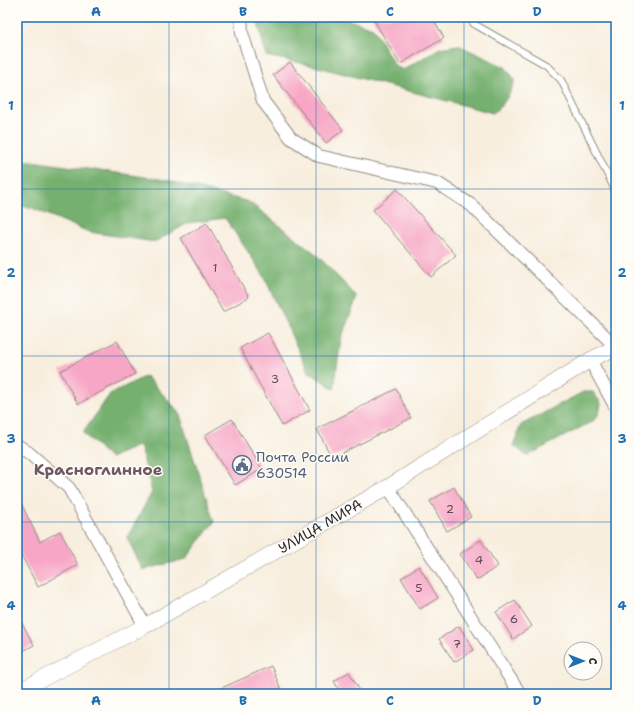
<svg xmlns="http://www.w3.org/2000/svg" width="633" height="711" font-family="'Shantell Sans',sans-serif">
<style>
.forest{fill:#75b06e;stroke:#506e4c}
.building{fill:#f7a6c5}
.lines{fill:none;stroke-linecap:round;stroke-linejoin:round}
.service-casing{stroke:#928c84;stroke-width:8}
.minor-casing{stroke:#928c84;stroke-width:14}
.tertiary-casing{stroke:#928c84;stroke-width:16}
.service{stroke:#fff;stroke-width:6}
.minor{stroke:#fff;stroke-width:12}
.tertiary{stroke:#fff;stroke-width:15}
.grid{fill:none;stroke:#1f6fb2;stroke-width:1;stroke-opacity:0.55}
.labels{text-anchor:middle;stroke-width:3;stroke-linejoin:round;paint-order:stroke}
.number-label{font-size:12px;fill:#5e4a52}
.service-label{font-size:14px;fill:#4e5e75;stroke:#fdfcf7;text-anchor:start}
.street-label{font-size:14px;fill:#2b2b2b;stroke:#fdfcf7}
.quarter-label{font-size:16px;font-weight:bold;fill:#725661;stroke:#fdfcf7}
.neatline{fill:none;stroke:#1f6fb2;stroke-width:1.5}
.grid-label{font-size:13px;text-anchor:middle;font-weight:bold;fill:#1f6fb2}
</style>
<rect width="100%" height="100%" fill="#fdfcf7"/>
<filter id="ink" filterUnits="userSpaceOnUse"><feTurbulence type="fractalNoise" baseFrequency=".025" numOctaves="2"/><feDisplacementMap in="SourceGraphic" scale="8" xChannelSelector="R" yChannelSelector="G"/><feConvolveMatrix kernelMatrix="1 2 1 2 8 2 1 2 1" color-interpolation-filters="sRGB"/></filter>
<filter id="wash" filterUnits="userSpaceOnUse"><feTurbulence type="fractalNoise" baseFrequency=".012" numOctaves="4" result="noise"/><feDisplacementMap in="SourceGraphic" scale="16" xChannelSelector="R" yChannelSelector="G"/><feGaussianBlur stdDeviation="0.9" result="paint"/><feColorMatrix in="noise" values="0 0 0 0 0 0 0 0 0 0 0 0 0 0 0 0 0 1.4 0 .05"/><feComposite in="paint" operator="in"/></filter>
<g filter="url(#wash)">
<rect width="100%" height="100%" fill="#f8eede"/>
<g class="forest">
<path d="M267,17H340L373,28L395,66L403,70L440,48L458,45L505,67L515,80C510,94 505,104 493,113L310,65L266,56L258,23Z"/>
<path d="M17,159L166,180L249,202L316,254L357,297L341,339L334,389L308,371L263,274L225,218L188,223L155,242L89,232L32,208L17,205Z"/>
<path d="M146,376L179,412L214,522L186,559L143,570L127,538L152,492L140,445L110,458L83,433L110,394Z"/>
<path d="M583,392H593L601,403L599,414L593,421L527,456L513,445L521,425Z"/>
</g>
<g id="blocks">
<g class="building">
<path d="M372,17H432L444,38L400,64Z"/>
<path d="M290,62L343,130L326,143L273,75Z"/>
<path d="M397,189L456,255L431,277L373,210Z"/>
<path d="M207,223L249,297L223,312L181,238Z"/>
<path d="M268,333L310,410L282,426L240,348Z"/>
<path d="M117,341L135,374L78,404L60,371Z"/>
<path d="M396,389L411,418L332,458L317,429Z"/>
<path d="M232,419L262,469L235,485L205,435Z"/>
<path d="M454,487L471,517L447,531L430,501Z"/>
<path d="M17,495L40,542L60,531L78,565L38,587L17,547Z"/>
<path d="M481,540L498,566L477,580L460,554Z"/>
<path d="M419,566L438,598L420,609L401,578Z"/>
<path d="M515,600L532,626L513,639L496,612Z"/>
<path d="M17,614L34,645L17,654Z"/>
<path d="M459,626L474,650L454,662L439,639Z"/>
<path d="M271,666L283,694H208Z"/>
<path d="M349,672L362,694H341L334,681Z"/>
</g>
</g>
</g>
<g filter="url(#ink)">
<use href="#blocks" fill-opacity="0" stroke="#928c84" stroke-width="1"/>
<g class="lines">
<g class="service-casing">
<path id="service" d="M470,17L474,24L546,65L561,80L616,192"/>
</g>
<g class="minor-casing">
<g id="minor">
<path d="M241,17L242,33L263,101L291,138L319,156L437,183L471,205L616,347"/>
<path d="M590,360L616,408"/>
<path d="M17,445L29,453L69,488L145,626"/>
<path d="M388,487L520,694"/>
</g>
</g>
<g class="tertiary-casing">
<path id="tertiary" d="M17,692L145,626L388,487L590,360L616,347"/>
</g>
<use href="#service" class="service"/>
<use href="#minor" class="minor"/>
<use href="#tertiary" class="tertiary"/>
</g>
</g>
<path class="grid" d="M169,17V694M316,17V694M464,17V694M17,189H616M17,356H616M17,522H616"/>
<defs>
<g id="civic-ring" transform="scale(1)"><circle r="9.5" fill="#fdfcf7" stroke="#5c6f8a" stroke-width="1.5"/><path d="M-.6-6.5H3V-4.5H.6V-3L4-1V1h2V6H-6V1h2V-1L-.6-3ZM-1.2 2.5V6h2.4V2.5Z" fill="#5c6f8a"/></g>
</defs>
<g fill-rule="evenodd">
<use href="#civic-ring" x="242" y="465"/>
</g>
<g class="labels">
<g class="number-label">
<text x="215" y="272">1</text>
<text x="275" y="383">3</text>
<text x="450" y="513">2</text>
<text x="479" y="564">4</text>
<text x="419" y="592">5</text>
<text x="514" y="623">6</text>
<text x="457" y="648">7</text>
</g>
<g class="service-label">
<text x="256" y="462">Почта России<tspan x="256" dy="16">630514</tspan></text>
</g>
<g class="street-label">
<text transform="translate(320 526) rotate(-30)" y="5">УЛИЦА МИРА</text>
</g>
<g class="quarter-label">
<text x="98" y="475">Красноглинное</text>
</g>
</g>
<rect width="633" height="711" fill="none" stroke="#fdfcf7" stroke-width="44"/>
<g transform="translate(583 661) rotate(90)"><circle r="19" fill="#fdfcf7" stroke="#a9a8a5"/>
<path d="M0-3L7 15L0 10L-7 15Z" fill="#1f6fb2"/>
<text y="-6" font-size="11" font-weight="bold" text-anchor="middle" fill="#2b2b2b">С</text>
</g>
<rect x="22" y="22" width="589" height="667" class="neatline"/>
<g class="grid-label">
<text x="96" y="16">A</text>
<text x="243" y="16">B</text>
<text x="390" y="16">C</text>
<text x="537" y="16">D</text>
<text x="11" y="110">1</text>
<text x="622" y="110">1</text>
<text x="11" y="277">2</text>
<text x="622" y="277">2</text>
<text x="11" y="443">3</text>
<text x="622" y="443">3</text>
<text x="11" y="610">4</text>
<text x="622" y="610">4</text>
<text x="96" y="705">A</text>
<text x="243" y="705">B</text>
<text x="390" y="705">C</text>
<text x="537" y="705">D</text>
</g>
</svg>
